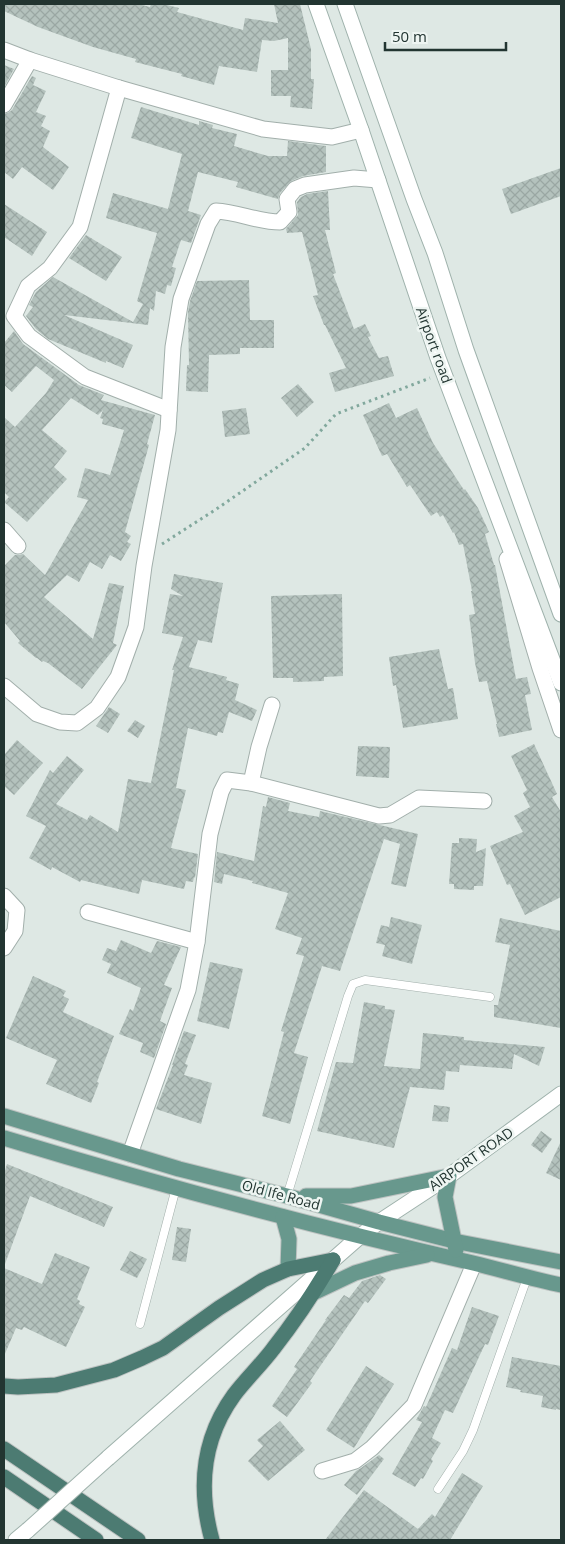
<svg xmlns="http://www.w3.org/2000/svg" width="565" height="1544" font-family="'Open Sans',sans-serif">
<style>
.building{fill:url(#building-cross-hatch)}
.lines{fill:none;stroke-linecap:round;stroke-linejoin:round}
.service-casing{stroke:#a2afab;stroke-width:9}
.minor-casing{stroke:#a2afab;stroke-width:17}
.secondary-casing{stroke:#9fb2ac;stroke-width:17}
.primary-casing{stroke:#bdc2c1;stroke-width:17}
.trunk-casing{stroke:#bdc2c1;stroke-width:17}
.path{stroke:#82a89d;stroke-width:3;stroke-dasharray:2.5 4;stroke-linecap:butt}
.service{stroke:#fff;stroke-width:8}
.minor{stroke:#fff;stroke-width:15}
.secondary{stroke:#fff;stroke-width:15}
.primary{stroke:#68988d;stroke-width:15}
.trunk{stroke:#4c7b72;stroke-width:15}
.secondary-bridge-casing{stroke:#9fb2ac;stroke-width:17;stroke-linecap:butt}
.secondary-bridge{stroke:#fff;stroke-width:15}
.labels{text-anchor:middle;stroke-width:5;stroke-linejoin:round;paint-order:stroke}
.street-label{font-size:14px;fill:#223531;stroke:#eef5f2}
</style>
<defs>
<pattern id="building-cross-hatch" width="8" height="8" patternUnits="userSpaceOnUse" patternTransform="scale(1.25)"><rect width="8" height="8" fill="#b4c2bd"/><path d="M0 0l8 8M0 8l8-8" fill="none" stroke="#9aa7a3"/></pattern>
</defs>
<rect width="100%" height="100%" fill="#dee8e4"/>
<g class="building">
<path d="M4,4H138L150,7L151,4H163L179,8L177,12L243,30L245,18L278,23L274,4H300L311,49V79H314L312,109L290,107L291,96H271V70H288V38L274,41L262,40L257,72L219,66L214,85L181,76L182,74L135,62L136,59L93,47L38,27L4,11Z"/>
<path d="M4,65L14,69L4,87Z"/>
<path d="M32,76L36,78L33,85L46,91L36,112L46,116L41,126L50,131L43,147L69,167L53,190L22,167L13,179L4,172V114L8,113L12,110Z"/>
<path d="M141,107L199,125V121L213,125L212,128L237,134L234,146L268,156H287L288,141L326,146V172L303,176L291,181L280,193L278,199L236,187L238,182L198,172L188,211L201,215L191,243L181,240L172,267L176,268L171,286L167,285L165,294L156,291L154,311L150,308L148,325L64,315L133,345L123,368L106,361V363L48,339L36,329L26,316L33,307L29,305L36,292L53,277L133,322L143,304L137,301L157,233L106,218L113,193L168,209L182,154L131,138Z"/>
<path d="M561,168V196L511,214L502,189Z"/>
<path d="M328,191L330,230H325L336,273L333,274L354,329L365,324L371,336L368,337L379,358L388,356L394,376L335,392L329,373L346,368L325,325H324L313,296L318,295L302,232L287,233L286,229L298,215L297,202L301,197L307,194Z"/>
<path d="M4,204L47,232L32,256L4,237Z"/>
<path d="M86,235L122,257L106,281L69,258Z"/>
<path d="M249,280L250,320H274V348H240V354L209,355L208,392L186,391L187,365H189L188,312L190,301L197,281Z"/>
<path d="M14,331L23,344L79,385L104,395L101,400L155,415L147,444L149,445L125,532L131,536L127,542L131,544L121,561L110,555L102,569L90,562L79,582L67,575L44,597L93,639L109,583L124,586L113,643L117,645L82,689L48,663L43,661L42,662L37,658H36L18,643L20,641L4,622V566L15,555H19L23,554L45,575L88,500L77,497L85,468L110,475L124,430L102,424L103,419L100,418L103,410L98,415L71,398L42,430L67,451L54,467L67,479L27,522L4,502L9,497L4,492V417L15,427L46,393L54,380L36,366L12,392L4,385V343Z"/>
<path d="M298,384L314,402L297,417L281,398Z"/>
<path d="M389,403L396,418L417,408L433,443L464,490L465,489L478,508L489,532L485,534L494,565H495L516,679L527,677L531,694L525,695L532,730L499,737L496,724H497L487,681L479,682L475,663L469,615L475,614L471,591H472L463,544L459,545L454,532L453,533L443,515L440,517L437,512L431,516L410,485L407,487L387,454L382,456L363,415Z"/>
<path d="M246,408L250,434L225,437L222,411Z"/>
<path d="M174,574L223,583L212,643L198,640L189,667L227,677L226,680L239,684L235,700L257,710L252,721L229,712L223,733L218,732L217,736L188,728L176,788L186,790L171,848L198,854L195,878L194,877L193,882L186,881L184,889L142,880L139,894L81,880L80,882L52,867L51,870L29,858L46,826L26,816L50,770L53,773L67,756L84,770L56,804L87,820L90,815L118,832L128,779L151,783L174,670H172L183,637L162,633L170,594L183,596L171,589Z"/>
<path d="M342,594L343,676L324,677V681L293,682V678H273L271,596Z"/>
<path d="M439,649L448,689L453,688L458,719L403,728L396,685L393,686L389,657Z"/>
<path d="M109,707L120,714L108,733L96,726Z"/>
<path d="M135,720L145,726L138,738L127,731Z"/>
<path d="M17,740L43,763L14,795L4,786V755Z"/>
<path d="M534,744L557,794L552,797L561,812V897L525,915L510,884L507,885L490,846L523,832L514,816L530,807L523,793L527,790L511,756Z"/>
<path d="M358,746L390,747L389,778L356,776Z"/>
<path d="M268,797L290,803L288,811L319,817L320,811L418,834L406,887L391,884L400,844L384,839L340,971L322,966L294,1053L308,1057L290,1124L262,1116L284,1032L281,1031L304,956L296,954L302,938L275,929L288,893L252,883L253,881L224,874L222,884L214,882L217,852L254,861L263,806L266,807Z"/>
<path d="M459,838L477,839L476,852L486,848L483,886H474V890L454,889V884H449L452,843H459Z"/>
<path d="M391,917L422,925L412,964L382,956L385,945L376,943L381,925L389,927Z"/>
<path d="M500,918L561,931V1028L494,1017V1005H498L510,945L495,942Z"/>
<path d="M121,940L151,953L157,941L181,947L164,985L172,988L160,1021L166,1024L154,1058L140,1052L143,1043L119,1034L130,1009L133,1011L141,988L107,973L111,964L102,960L107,948L116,951Z"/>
<path d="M210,962L243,969L229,1029L197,1021Z"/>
<path d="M33,976L66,991L63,996L69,999L63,1012L114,1036L97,1082L99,1083L91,1103L46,1084L57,1060L6,1038Z"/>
<path d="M364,1002L385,1006V1009L395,1010L384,1066L420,1069L423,1033L464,1037V1040L545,1047L539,1066L514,1054L512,1069L460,1065L459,1072L446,1071L444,1090L410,1087L394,1148L317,1131L336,1062L353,1063Z"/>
<path d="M184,1031L196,1035L185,1064L188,1065L184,1075L212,1083L201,1124L156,1109L173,1065H172Z"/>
<path d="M434,1105L450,1107L448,1122L432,1121Z"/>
<path d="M541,1131L552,1139L542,1153L531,1145Z"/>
<path d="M561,1141V1180L546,1173Z"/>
<path d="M7,1164L113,1207L104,1227L30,1196L5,1264H4V1174Z"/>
<path d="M177,1227L191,1229L186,1262L172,1260Z"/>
<path d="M130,1251L147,1259L137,1278L120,1270Z"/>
<path d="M55,1253L90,1267L77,1299L80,1301L79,1304L85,1307L66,1347L24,1327L22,1330L16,1328L4,1356V1268L42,1284Z"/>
<path d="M380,1275L386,1279L368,1303L365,1301L310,1381L312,1383L287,1417L272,1406L297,1369L294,1367L326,1320H325L344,1295L349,1298L362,1281Z"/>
<path d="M472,1307L499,1316L488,1345L485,1344L453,1413L445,1410L432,1438L441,1443L431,1459L433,1461L423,1479L421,1478L415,1487L392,1474L422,1422L416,1420L424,1406L426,1407L452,1348L457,1350Z"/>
<path d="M512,1357L561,1366V1410L556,1409V1410L541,1407L543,1396L520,1392L521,1390L506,1387Z"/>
<path d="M366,1366L394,1384L354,1448L326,1430Z"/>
<path d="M280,1421L305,1450L268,1481L248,1461L263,1446L257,1440Z"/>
<path d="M379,1455L384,1459L357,1495L344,1485L356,1471L361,1468Z"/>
<path d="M462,1473L483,1486L450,1540H325L364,1490L418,1529L432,1514L435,1517Z"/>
</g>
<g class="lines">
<g class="service-casing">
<g id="service">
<path d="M287,1196L348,996L353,984L365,980L490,997"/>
<path d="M140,1324L176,1188"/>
<path d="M438,1489L463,1451L473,1430L527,1278"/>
</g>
</g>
<g class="minor-casing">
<g id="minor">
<path d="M4,50L30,60L119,88L263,129L332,137L361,130"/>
<path d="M119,88L80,227L50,268L28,286L14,316L29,336L85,377L169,410"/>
<path d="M4,105L30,60"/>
<path d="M4,530L18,546"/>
<path d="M507,559L540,668L561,730"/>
<path d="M4,686L37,714L60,722L77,723L97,708L118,677L136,627L144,566L168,430L173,347L181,299L208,224L216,211C238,212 258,222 280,222L289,212L287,199L295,189L305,185L354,178L378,180"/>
<path d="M251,783L259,747L272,705"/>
<path d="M4,896L17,910L15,931L4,948"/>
<path d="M88,912L197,942"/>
<path d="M130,1154L188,990L197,942L210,834L221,792L227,780L251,783L379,816L390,815L419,798L484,801"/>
<path d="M322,1471L355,1461L372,1448L414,1405L474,1264"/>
</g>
</g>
<g class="secondary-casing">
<g id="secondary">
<path d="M316,4L361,130L438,358L561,683"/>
<path d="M345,4L414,199L435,253L466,350L561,614"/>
<path d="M108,1458L359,1237L379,1222L449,1176L561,1094"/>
<path d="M16,1540L28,1530"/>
</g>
</g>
<g class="primary-casing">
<g id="primary">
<path d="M4,1116L179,1169L287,1196L379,1222L454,1241L561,1262"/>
<path d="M4,1138C159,1185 315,1227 473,1263C502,1270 531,1279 561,1285"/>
<path d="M306,1196H351L449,1176L445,1197L456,1250"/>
<path d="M283,1217L289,1239L288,1269"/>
<path d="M313,1293L355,1273L389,1263L427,1255"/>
</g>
</g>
<g class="trunk-casing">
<g id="trunk">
<path d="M4,1386L18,1387L56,1385L114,1370L142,1358L163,1348L219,1308L263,1280L288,1269L333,1260"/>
<path d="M4,1449L138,1540"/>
<path d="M4,1477L96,1540"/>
<path d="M212,1540C198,1489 202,1439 234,1395C246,1379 261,1365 273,1349C295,1321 315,1291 333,1260"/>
</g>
</g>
<path class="path" d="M162,544L215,510L305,448L336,414L430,378"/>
<use href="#service" class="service"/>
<use href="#minor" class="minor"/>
<use href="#secondary" class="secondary"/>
<use href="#primary" class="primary"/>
<use href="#trunk" class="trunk"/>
<g class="secondary-bridge-casing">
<path id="secondary-bridge" d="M28,1530L108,1458"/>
</g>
<use href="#secondary-bridge" class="secondary-bridge"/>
</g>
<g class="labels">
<g class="street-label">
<text transform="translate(434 345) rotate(70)" y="5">Airport road</text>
<text transform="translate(471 1159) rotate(-35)" y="5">AIRPORT ROAD</text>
<text transform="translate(281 1195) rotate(15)" y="5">Old Ife Road</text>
</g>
</g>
<rect width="565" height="1544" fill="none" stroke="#223531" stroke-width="10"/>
<path d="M385 42v8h121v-8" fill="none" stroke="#223531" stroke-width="2.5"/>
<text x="392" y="42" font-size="15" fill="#223531" stroke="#eef5f2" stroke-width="4" paint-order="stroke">50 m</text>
</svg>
